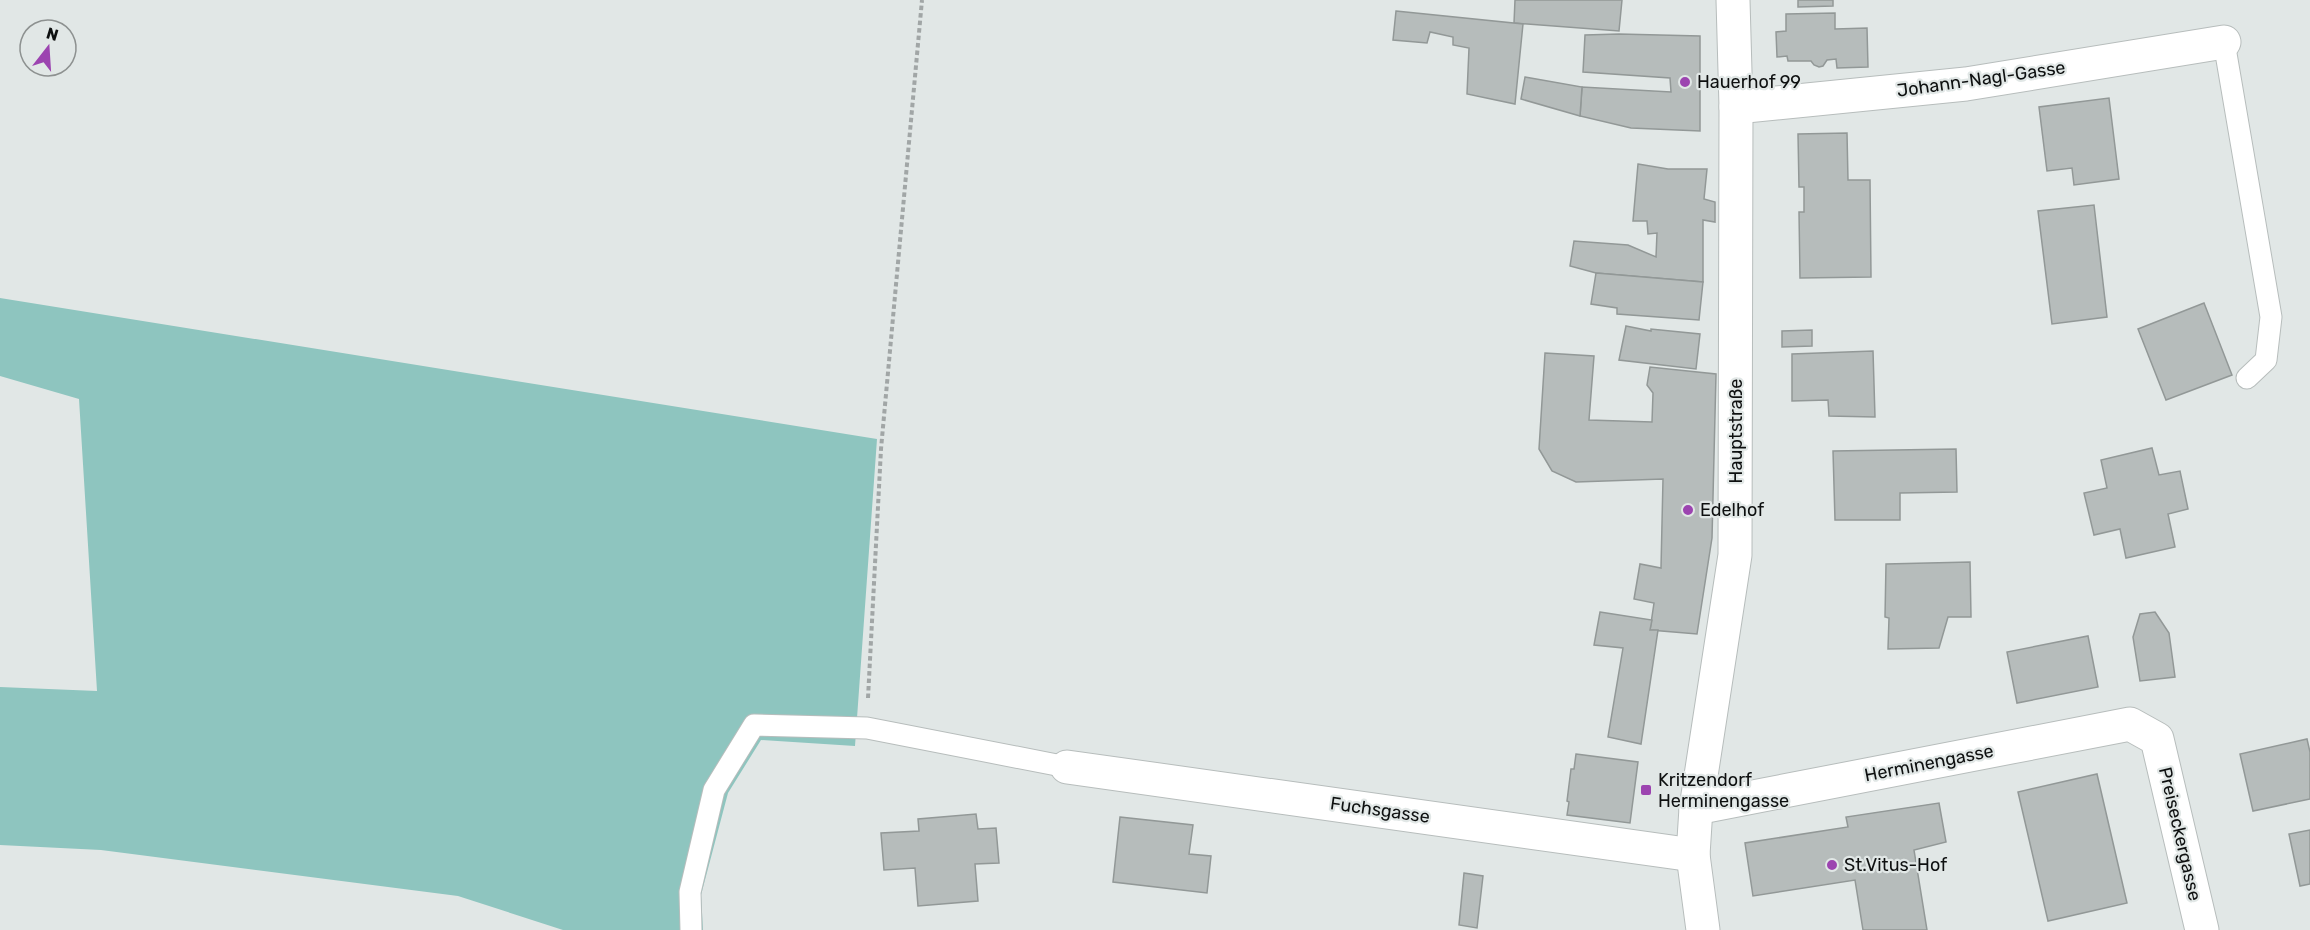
<svg xmlns="http://www.w3.org/2000/svg" width="2310" height="930" font-family="Rubik,sans-serif">
<style>
.green{fill:#8ec5bf}
.building{fill:#b6bcbb;stroke:#929897;stroke-width:1.5}
.lines{fill:none;stroke-linecap:round;stroke-linejoin:round}
.lane-casing{stroke:#b7bdbc;stroke-width:23}
.street-casing{stroke:#b7bdbc;stroke-width:35}
.secondary-casing{stroke:#b7bdbc;stroke-width:35}
.path{stroke:#a1a6a6;stroke-width:4;stroke-dasharray:4.5 3;stroke-linecap:butt}
.lane{stroke:#fff;stroke-width:21}
.street{stroke:#fff;stroke-width:33}
.secondary{stroke:#fff;stroke-width:33}
.poi-dot{fill:#9c44b0;stroke:#e1e7e6;stroke-width:2}
.labels{text-anchor:middle;stroke-width:4.5;stroke-linejoin:round;paint-order:stroke}
.street-label{font-size:18px;fill:#0e1010;stroke:#e1e7e6}
.poi-label{font-size:18px;fill:#0e1010;stroke:#e1e7e6;text-anchor:start}
</style>
<rect width="100%" height="100%" fill="#e1e7e6"/>
<path class="green" d="M0,298L877,439L855,746L761,740L728,793L701,895L703,930H563L458,896L101,850L0,845V687L97,691L79,399L0,376Z"/>
<g class="building">
<path d="M1515,0H1622L1619,31L1514,23Z"/>
<path d="M1798,0H1833V6L1798,7Z"/>
<path d="M1396,11L1523,24L1515,104L1467,94L1469,48L1453,45V37L1430,32L1427,43L1393,40Z"/>
<path d="M1835,13V29L1867,28L1868,67L1837,68L1836,59L1827,60L1823,66L1819,67L1814,65L1811,61H1788L1787,56L1777,57L1776,32L1786,31V14Z"/>
<path d="M1619,34L1700,36V131L1631,128L1580,116L1582,87L1671,92L1670,78L1583,72L1585,35Z"/>
<path d="M1525,77L1582,87L1580,116L1521,99Z"/>
<path d="M2109,98L2119,179L2074,185L2072,168L2047,171L2039,107Z"/>
<path d="M1847,133L1848,180H1870L1871,277L1800,278L1799,212H1804V187H1799L1798,134Z"/>
<path d="M1638,164L1668,169H1707L1704,199L1715,202V222L1703,220V282L1596,273L1570,266L1574,241L1628,245L1656,257L1657,233L1648,234L1647,221H1633Z"/>
<path d="M2094,205L2107,317L2052,324L2038,211Z"/>
<path d="M1596,273L1703,282L1699,320L1617,314V308L1591,304Z"/>
<path d="M2204,303L2232,375L2166,400L2138,329Z"/>
<path d="M1626,326L1651,331V329L1700,334L1696,369L1619,360Z"/>
<path d="M1812,330V346L1782,347V331Z"/>
<path d="M1873,351L1875,417L1829,416L1828,400L1792,401V354Z"/>
<path d="M1545,353L1594,356L1589,420L1652,422L1653,393L1647,385L1650,367L1716,374L1712,538L1697,634L1650,630L1654,603L1634,599L1640,564L1661,568L1663,479L1576,482L1552,471L1539,449Z"/>
<path d="M2152,448L2159,475L2180,471L2188,509L2168,514L2175,547L2126,558L2120,529L2094,535L2084,493L2107,488L2101,460Z"/>
<path d="M1956,449L1957,492L1900,493V520H1835L1833,451Z"/>
<path d="M1970,562L1971,617H1948L1939,648L1888,649L1889,618L1885,617L1886,564Z"/>
<path d="M1600,612L1652,620L1650,630H1658L1641,744L1608,737L1623,648L1594,645Z"/>
<path d="M2155,612L2169,633L2175,677L2140,681L2133,637L2140,614Z"/>
<path d="M2088,636L2098,687L2017,703L2007,652Z"/>
<path d="M2307,739L2310,752V799L2253,811L2240,754Z"/>
<path d="M1576,754L1638,762L1630,823L1567,815L1569,802L1567,801L1571,769H1574Z"/>
<path d="M2097,774L2127,903L2048,921L2018,792Z"/>
<path d="M1939,803L1946,842L1914,850L1927,930H1863L1855,880L1753,896L1745,843L1848,827L1846,817Z"/>
<path d="M976,814L978,829L996,828L999,863L975,864L978,901L918,906L915,868L884,870L881,833L919,831L918,819Z"/>
<path d="M1120,817L1193,825L1189,854L1211,856L1207,893L1113,882Z"/>
<path d="M2310,830V884L2300,886L2289,834Z"/>
<path d="M1464,873L1483,876L1477,928L1459,925Z"/>
</g>
<g class="lines">
<g class="lane-casing">
<g id="lane">
<path d="M2224,42L2271,317L2266,360L2247,378"/>
<path d="M691,930L690,892L714,790L754,725L867,728L1067,767"/>
</g>
</g>
<g class="street-casing">
<g id="street">
<path d="M1736,107L1966,84L2224,42"/>
<path d="M1067,767L1693,855"/>
<path d="M1696,808L2130,724L2157,739L2202,930"/>
</g>
</g>
<g class="secondary-casing">
<path id="secondary" d="M1703,930L1693,855L1696,808L1735,555L1736,107L1733,0"/>
</g>
<path class="path" d="M868,698L881,449L922,0"/>
<use href="#lane" class="lane"/>
<use href="#street" class="street"/>
<use href="#secondary" class="secondary"/>
</g>
<g class="poi-dot">
<circle cx="1685" cy="82" r="6"/>
<circle cx="1688" cy="510" r="6"/>
<rect x="1640" y="784" width="12" height="12" rx="3"/>
<circle cx="1832" cy="865" r="6"/>
</g>
<g class="labels">
<g class="street-label">
<text transform="translate(1981 79) rotate(-8)" y="6">Johann-Nagl-Gasse</text>
<text transform="translate(1736 431) rotate(-90)" y="6">Hauptstraße</text>
<text transform="translate(1929 763) rotate(-11)" y="6">Herminengasse</text>
<text transform="translate(1380 810) rotate(8)" y="6">Fuchsgasse</text>
<text transform="translate(2180 834) rotate(77)" y="6">Preiseckergasse</text>
</g>
<g class="poi-label">
<text x="1697" y="88">Hauerhof 99</text>
<text x="1700" y="516">Edelhof</text>
<text x="1658" y="786">Kritzendorf<tspan x="1658" dy="21">Herminengasse</tspan></text>
<text x="1844" y="871">St.Vitus-Hof</text>
</g>
</g>
<g transform="translate(48 48) rotate(17)"><circle r="28" fill="#e1e7e6" stroke="#8d9190" stroke-width="1.5"/>
<path d="M0-4.5L10 22L0 15L-10 22Z" fill="#9c44b0"/>
<text y="-9" font-size="16" font-weight="bold" text-anchor="middle" fill="#0e1010">N</text>
</g>
</svg>
